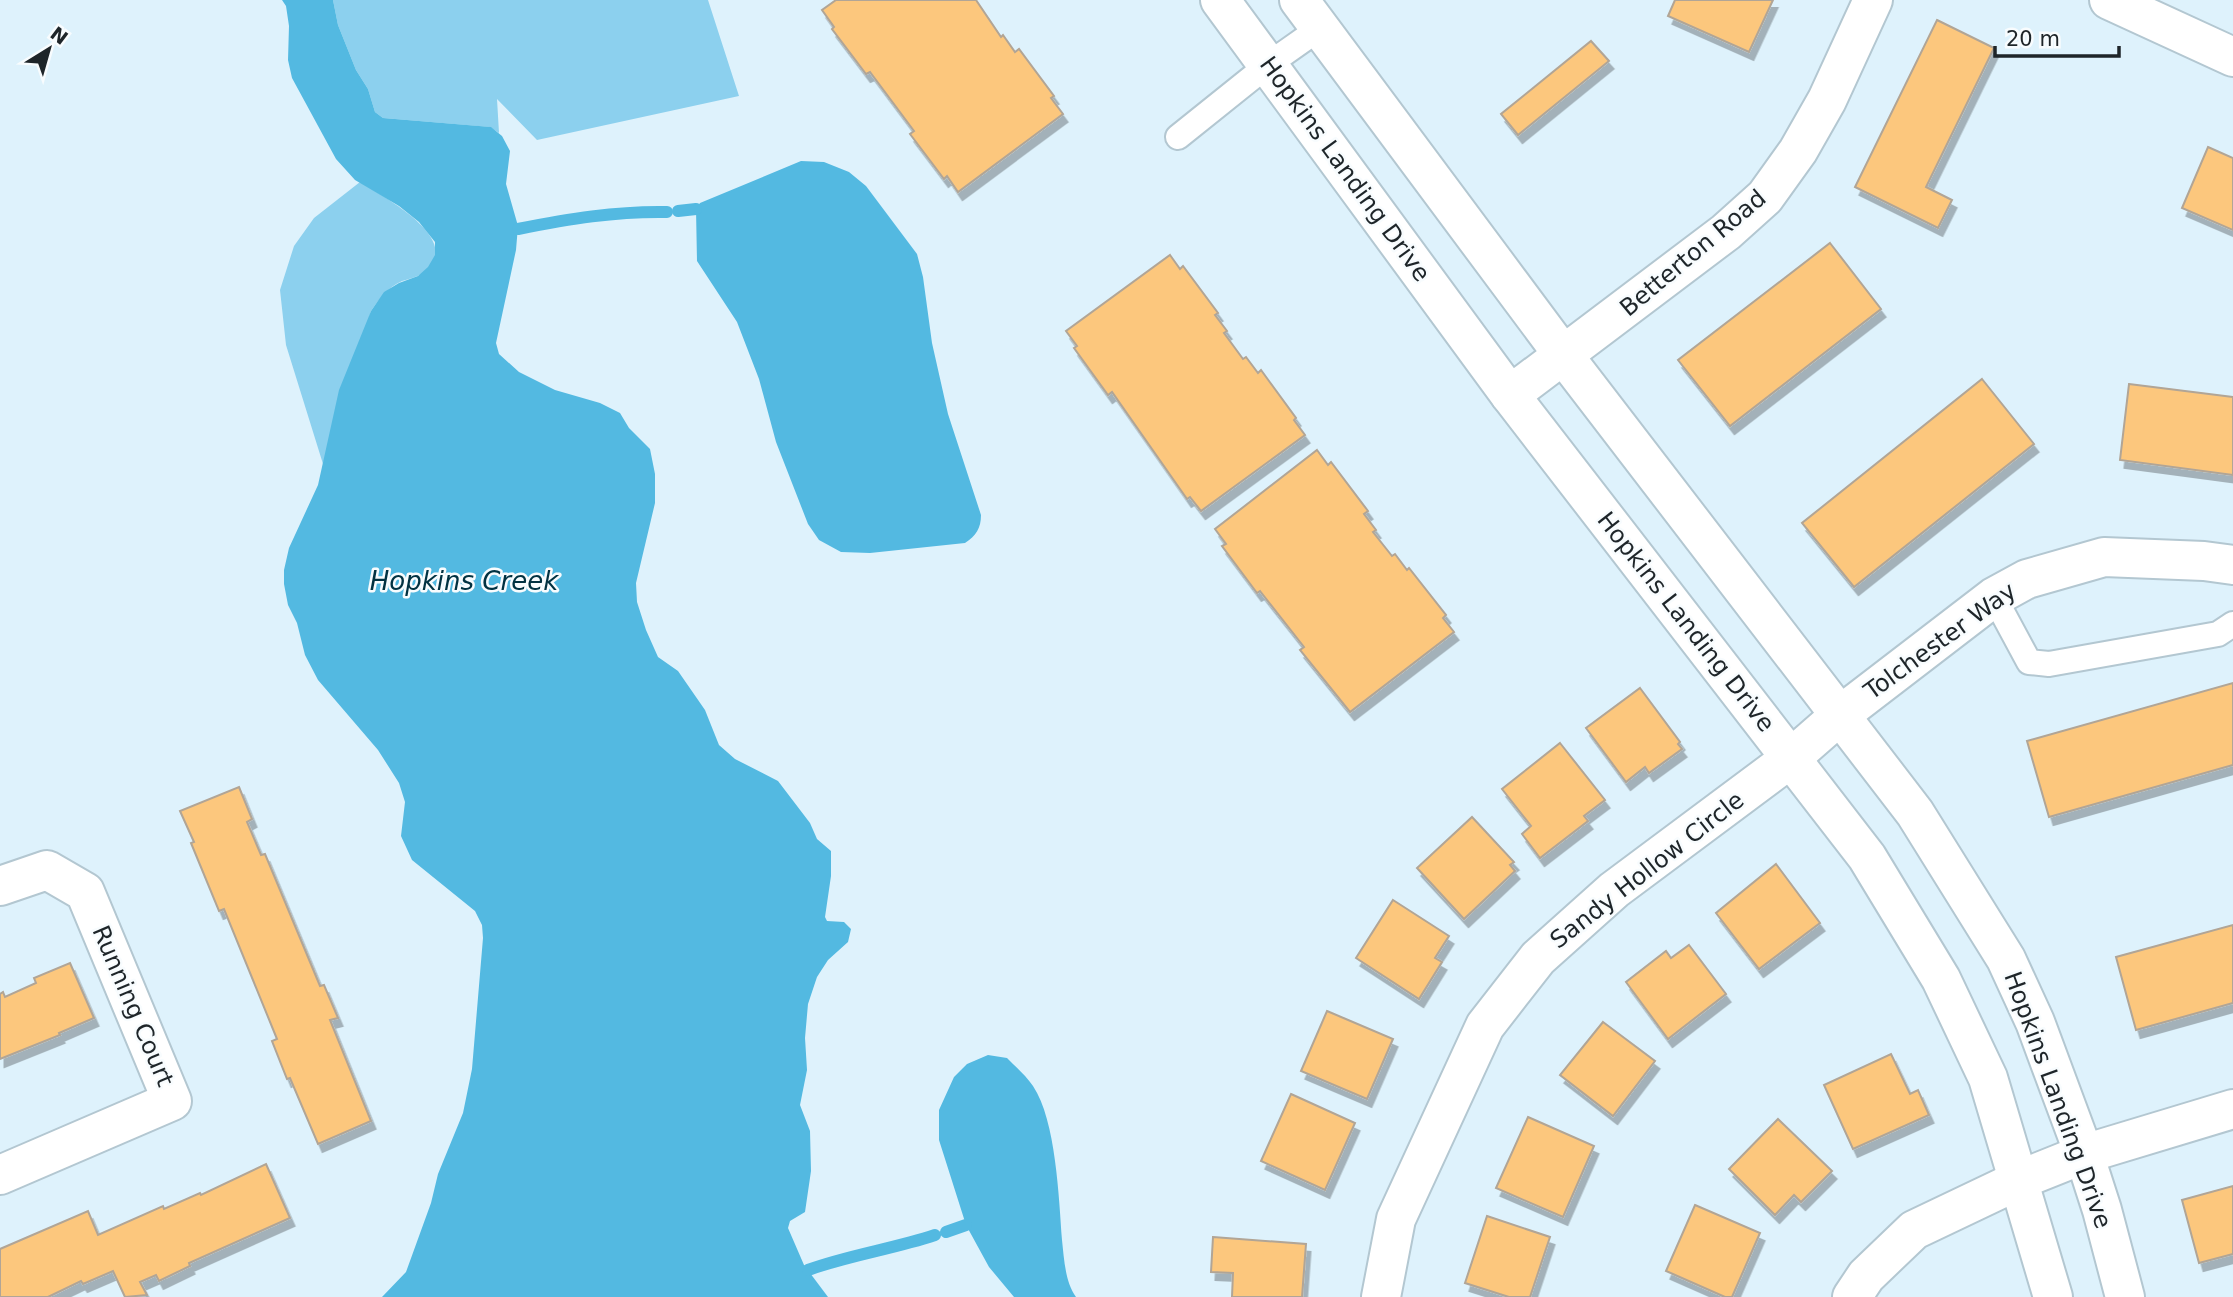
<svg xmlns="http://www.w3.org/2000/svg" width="2233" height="1297" font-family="'DejaVu Sans',sans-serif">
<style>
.green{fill:#8cd0ee}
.water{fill:#53b9e1}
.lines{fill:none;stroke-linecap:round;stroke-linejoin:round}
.stream{stroke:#53b9e1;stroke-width:12}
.building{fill:#fcc77d;stroke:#b1a596;stroke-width:2;filter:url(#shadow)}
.lane-casing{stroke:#b3c7d1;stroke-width:28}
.street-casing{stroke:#b3c7d1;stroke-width:42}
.lane{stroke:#fff;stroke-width:24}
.street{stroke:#fff;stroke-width:38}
.labels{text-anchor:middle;stroke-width:5;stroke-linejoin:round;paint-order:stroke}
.street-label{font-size:24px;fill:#1e2529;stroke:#f8fcfe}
.water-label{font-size:26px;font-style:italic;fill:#013242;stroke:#f8fcfe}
</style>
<defs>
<filter id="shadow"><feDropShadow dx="4.5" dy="8" stdDeviation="0" flood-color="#0004"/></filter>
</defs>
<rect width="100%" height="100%" fill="#def2fc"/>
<g class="green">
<path d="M333,0H708L739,96L537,140L497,99L499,133L490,127L383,118L375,112L368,89L356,70L338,25Z"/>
<path d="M360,182C382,196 468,241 423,273C417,277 409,279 402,281C387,288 380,298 371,311L323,464L286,345L280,290L294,246L314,218Z"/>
</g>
<g class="water">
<path d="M282,0H333L338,25L356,70L368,89L375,112L383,118L491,127L502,136L510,151L506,184L518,226L516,250L496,343L499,354L519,372L555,390L600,403L620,413L629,428L650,449L655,474V503L636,583L637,602L646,630L658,657L678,671L705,710L719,745L735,759L778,781L810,823L817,839L831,851V876L825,917L827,921L844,922L851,929L848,942L828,960L817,977L808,1004L805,1038L807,1070L800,1105L810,1131L811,1171L805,1212L790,1221L788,1228L804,1265L828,1297H382L406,1272L431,1203L438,1174L463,1113L472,1069L483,938L482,925L475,911L412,860L401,836L405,802L399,783L378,750L318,680L305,655L297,623L288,605L284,584V570L289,548L318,485L339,390L371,311L384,292L399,283L418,276L428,267L435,255V242L419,222L399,206L355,180L336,159L292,78L288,60L289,26L286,6Z"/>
<path d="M801,161L824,162L849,172L866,186L917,254L923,277L932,343L948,414L981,515C981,528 976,536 965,543L870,553L841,552L819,540L808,524L776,442L759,379L737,322L697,261L696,209L700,203Z"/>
<path d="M988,1055L1007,1058C1016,1067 1026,1076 1033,1086C1056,1120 1059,1199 1062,1240C1064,1258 1065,1282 1076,1297H1014L989,1267L966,1225L939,1140V1110L954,1077L967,1064Z"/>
</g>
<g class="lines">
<g class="stream">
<path d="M678,211L696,209"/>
<path d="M518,229C568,219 616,211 667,212"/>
<path d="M946,1232L966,1225"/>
<path d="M808,1270C849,1255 893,1249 935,1235"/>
</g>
</g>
<g class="building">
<path d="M836,0H976L1001,37L1003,35L1015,52L1019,49L1054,96L1051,98L1063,114L958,192L947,176L944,179L910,134L914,131L870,72L866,74L832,29L834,27L822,10Z"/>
<path d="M1675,0H1773L1749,52L1668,16Z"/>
<path d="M1937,20L1994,48L1926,187L1952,200L1938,228L1855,187Z"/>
<path d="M1591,41L1609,61L1518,135L1501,114Z"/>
<path d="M2208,147L2233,158V230L2182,208Z"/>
<path d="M1830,243L1881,309L1730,426L1678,360Z"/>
<path d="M1170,255L1180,269L1183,266L1218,313L1215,315L1227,331L1224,333L1243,359L1246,357L1258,373L1261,370L1296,418L1294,420L1305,435L1201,511L1190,497L1187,499L1112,392L1108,395L1074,348L1077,346L1066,331Z"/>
<path d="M1982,379L2034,444L1854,587L1802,523Z"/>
<path d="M2129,384L2233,397V475L2120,460Z"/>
<path d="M1317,450L1328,465L1331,462L1368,511L1364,514L1376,530L1373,532L1392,556L1395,554L1407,570L1409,568L1446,615L1443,618L1454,632L1350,712L1300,650L1304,647L1260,591L1257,593L1222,546L1226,544L1215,529Z"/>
<path d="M2233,683V765L2049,817L2027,741Z"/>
<path d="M1640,688L1680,742L1678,744L1682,749L1649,773L1645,767L1626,782L1586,728Z"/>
<path d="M1560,743L1605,800L1584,816L1588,821L1540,858L1522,834L1531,826L1502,789Z"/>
<path d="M239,787L252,819L247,822L261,855L265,854L320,986L324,985L338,1018L330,1020L371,1121L318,1144L290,1078L287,1079L272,1041L277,1039L224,909L219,911L191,843L194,842L180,811Z"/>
<path d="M1472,817L1514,862L1510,865L1515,871L1464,919L1417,868Z"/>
<path d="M1776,864L1820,923L1759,969L1716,913Z"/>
<path d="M1393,900L1449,936L1435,958L1442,962L1419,999L1356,958Z"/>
<path d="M2233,925V1003L2136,1030L2116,957Z"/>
<path d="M1689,945L1726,994L1668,1039L1626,982L1666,951L1671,958Z"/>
<path d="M70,963L94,1018L59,1033L60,1035L0,1059V994L3,992L5,997L36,983L34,978Z"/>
<path d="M1327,1011L1393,1039L1367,1099L1301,1071Z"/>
<path d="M1603,1022L1655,1061L1613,1116L1560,1075Z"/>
<path d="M1891,1054L1910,1094L1918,1090L1929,1115L1853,1149L1824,1085Z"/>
<path d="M1291,1094L1355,1123L1325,1190L1261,1161Z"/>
<path d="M1528,1117L1594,1146L1563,1217L1496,1188Z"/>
<path d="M1778,1119L1832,1171L1801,1202L1794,1195L1775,1215L1729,1169Z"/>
<path d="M266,1164L290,1218L189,1263L190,1266L159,1281L156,1275L140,1282L147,1295L125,1297L113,1271L83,1284L81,1281L48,1297H0V1249L88,1211L98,1235L163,1206L164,1209L200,1193L201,1195Z"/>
<path d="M2233,1186V1254L2199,1263L2182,1200Z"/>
<path d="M1695,1205L1760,1233L1732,1297H1725L1666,1271Z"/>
<path d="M1487,1216L1550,1237L1530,1297H1509L1465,1283Z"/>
<path d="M1213,1237L1306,1244L1302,1297H1232L1233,1273L1211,1272Z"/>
</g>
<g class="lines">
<g class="lane-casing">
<g id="lane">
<path d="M1178,137L1269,64L1320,28"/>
<path d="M1994,597L2029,662L2049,664L2218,634L2233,624"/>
</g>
</g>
<g class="street-casing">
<g id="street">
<path d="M1220,0L1510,395L1867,857L1941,979L1988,1078L2053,1297"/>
<path d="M1299,0L1564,356L1915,813L2006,959L2035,1022L2084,1154L2102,1210L2125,1297"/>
<path d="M2109,0L2233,57"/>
<path d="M1510,395L1726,232L1765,197L1798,151L1827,100L1873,0"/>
<path d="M0,886L47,870L85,892L172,1101L0,1175"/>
<path d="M1381,1297L1396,1219L1485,1026L1538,958L1614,890L1791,758L1839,716L1994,597L2027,579L2104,557L2204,561L2233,565"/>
<path d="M1852,1297L1866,1276L1914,1230L2019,1180L2084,1154L2233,1109"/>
</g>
</g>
<use href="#lane" class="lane"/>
<use href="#street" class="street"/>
</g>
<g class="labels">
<g class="street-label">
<text transform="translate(1345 169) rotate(54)" y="8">Hopkins Landing Drive</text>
<text transform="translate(1693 253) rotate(-40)" y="8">Betterton Road</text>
<text transform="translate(1686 622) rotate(52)" y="8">Hopkins Landing Drive</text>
<text transform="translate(1940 641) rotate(-36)" y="8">Tolchester Way</text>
<text transform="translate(1647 870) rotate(-38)" y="8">Sandy Hollow Circle</text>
<text transform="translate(133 1006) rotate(67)" y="8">Running Court</text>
<text transform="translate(2058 1100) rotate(70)" y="8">Hopkins Landing Drive</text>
</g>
<g class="water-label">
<text x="464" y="590">Hopkins Creek</text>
</g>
</g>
<g transform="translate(49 49) rotate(37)" stroke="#f8fcfe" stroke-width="5" paint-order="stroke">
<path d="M0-5L12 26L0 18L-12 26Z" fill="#1e2529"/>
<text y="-10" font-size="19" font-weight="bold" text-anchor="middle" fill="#1e2529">N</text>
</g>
<path d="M1995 46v10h124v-10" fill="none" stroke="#1e2529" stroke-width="3.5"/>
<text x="2006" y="46" font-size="21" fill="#1e2529" stroke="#f8fcfe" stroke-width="5" paint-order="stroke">20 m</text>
</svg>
